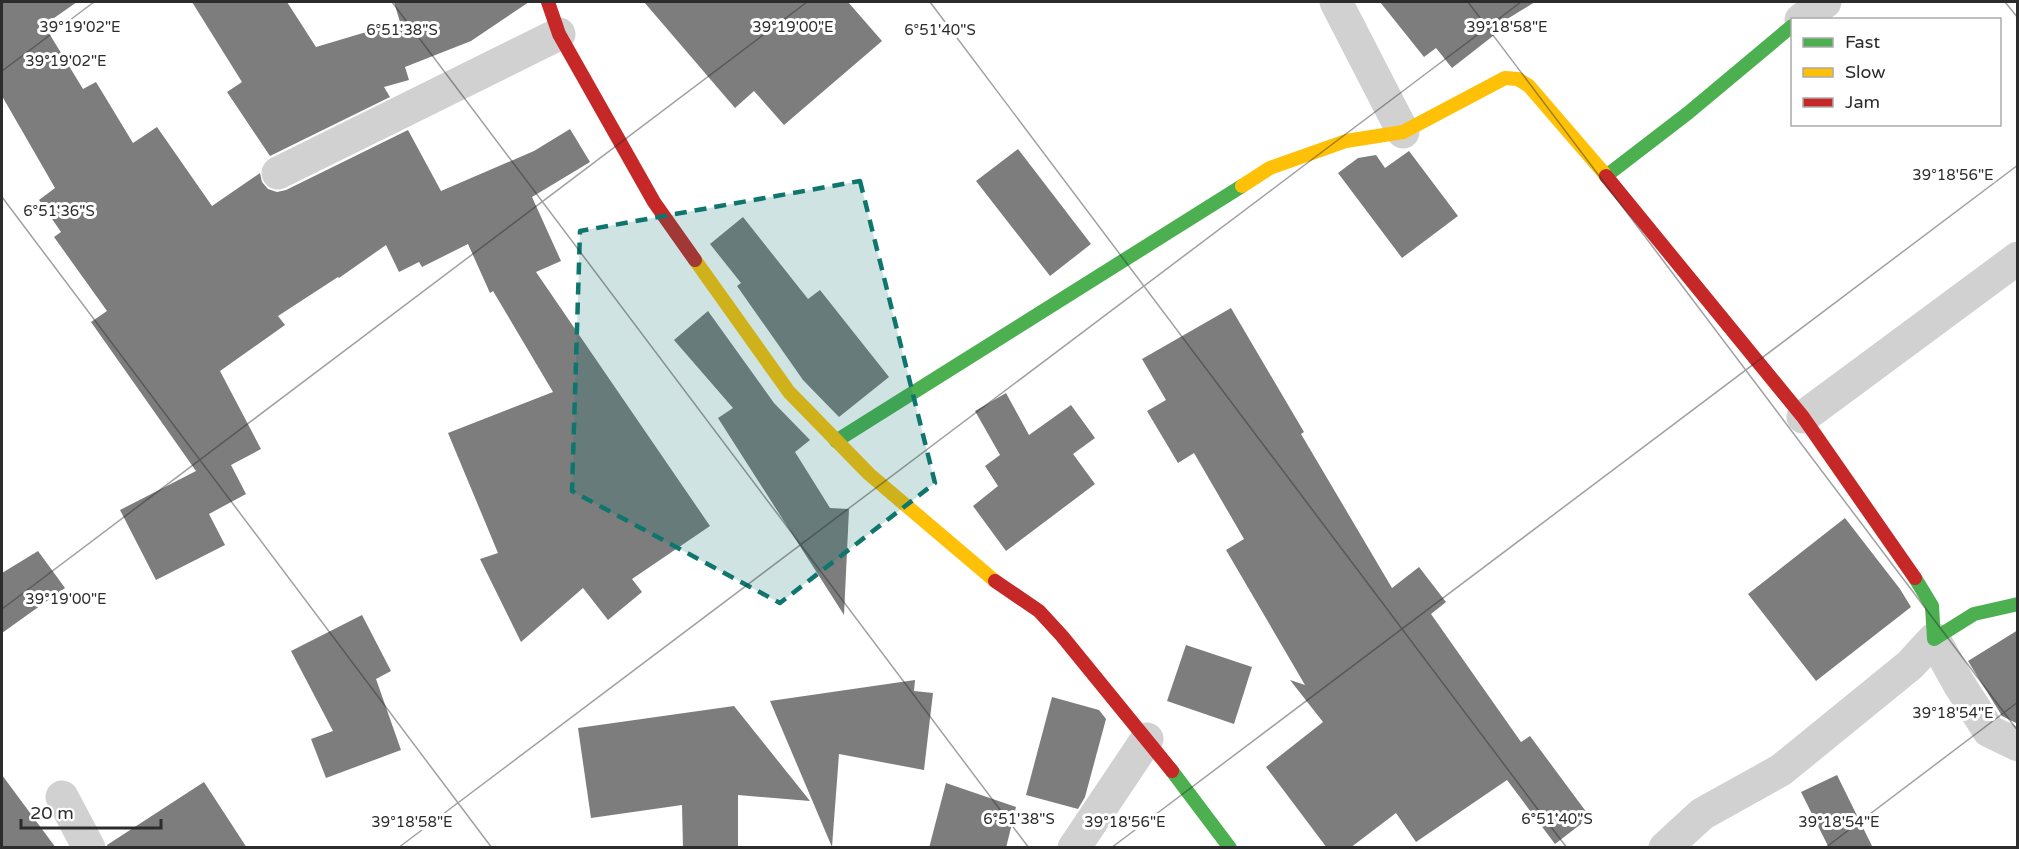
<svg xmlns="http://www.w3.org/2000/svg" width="2019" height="849" font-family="'Varela Round',sans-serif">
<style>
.building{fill:#7d7d7d}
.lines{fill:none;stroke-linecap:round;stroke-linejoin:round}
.street{stroke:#d1d1d1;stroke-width:33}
.fast{stroke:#4caf50;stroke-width:14}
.slow{stroke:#ffc107;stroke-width:14}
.jam{stroke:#c62828;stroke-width:14}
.marked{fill:#0f766e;fill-opacity:0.2;stroke:#0f766e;stroke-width:4.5;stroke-dasharray:12 8;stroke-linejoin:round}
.ticks{fill:none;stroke:#2c2c2c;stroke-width:1.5;stroke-opacity:0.45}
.ticks-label{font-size:15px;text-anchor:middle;fill:#2c2c2c;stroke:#fff;stroke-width:6;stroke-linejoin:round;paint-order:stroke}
</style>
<rect width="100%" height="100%" fill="#fff"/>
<g class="building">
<path d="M2,2H77L44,25L83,89L96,82L133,143L157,127L212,206L260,173L262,182L268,189L277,192L286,190L408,130L441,191L534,151L570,129L590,162L532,197L561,261L536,272L710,526L632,579L642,592L608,620L583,588L521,642L480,559L498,553L448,433L553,392L493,291L490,293L468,244L422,267L419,262L399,272L386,245L339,278L338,277L278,316L285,325L220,371L261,449L231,465L246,494L209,514L225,545L156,580L120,510L196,471L91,322L107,311L54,237L61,232L39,200L55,188L2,96Z"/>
<path d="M192,2H287L316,47L400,22L394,2H529L471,41L405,67L409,80L384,87L390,97L270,156L227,92L242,82Z"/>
<path d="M644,2H848L882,41L784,125L754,91L735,108Z"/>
<path d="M1380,2H1535L1494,27L1498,32L1452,68L1436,48L1424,57Z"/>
<path d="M1018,149L1091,244L1050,276L976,181Z"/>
<path d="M1409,151L1458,216L1402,258L1338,173L1358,158L1376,155L1385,168Z"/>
<path d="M743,217L808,299L820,290L889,377L839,417L803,380L737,286L741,283L710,244Z"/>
<path d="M1231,308L1304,432L1301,434L1392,588L1419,567L1446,602L1431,614L1521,742L1530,736L1590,817L1555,844L1507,780L1416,842L1396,813L1350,848H1327L1266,767L1323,722L1290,680L1305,685L1226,550L1244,539L1194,453L1178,463L1147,411L1166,400L1142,359Z"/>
<path d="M708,311L774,403L810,440L795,452L830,508L849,509L844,615L718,418L733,408L674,340Z"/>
<path d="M1006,393L1029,435L1071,405L1095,438L1073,454L1095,484L1006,551L973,506L998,486L985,466L1000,455L975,411Z"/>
<path d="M1845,518L1900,589L1911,607L1816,681L1748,594Z"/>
<path d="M38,551L65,588L2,633V573Z"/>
<path d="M362,615L391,671L376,679L401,750L326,778L311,739L333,731L291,651Z"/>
<path d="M2018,630V724L2002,716L1968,661Z"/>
<path d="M1186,645L1252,667L1234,724L1167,701Z"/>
<path d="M915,680L914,691L933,693L924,770L839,754L832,847L770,701Z"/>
<path d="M1052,697L1099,710L1106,719L1085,797L1078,809L1026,795Z"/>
<path d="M734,706L810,801L738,795V848H683L682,805L591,818L578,728Z"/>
<path d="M2,775L56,848H2Z"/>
<path d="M1837,775L1873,848H1829L1801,792Z"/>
<path d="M204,782L247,848H108L107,845Z"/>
<path d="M946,783L1016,807L1006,848H929Z"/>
</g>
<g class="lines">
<g class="street">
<path d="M1336,2L1403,132"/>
<path d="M1801,20L1825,2"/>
<path d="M278,173L559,34"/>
<path d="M1803,417L2018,258"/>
<path d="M62,797L89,848"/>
<path d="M1074,848L1147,739"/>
<path d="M1665,848L1702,814L1781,770L1910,665L1934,639L1959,684L1989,731L2018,745"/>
</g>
<g class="fast">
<path d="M1604,173L1606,176L1688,113L1792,26"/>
<path d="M836,441L1242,186"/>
<path d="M1915,578L1932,606L1934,639L1974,614L2018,604"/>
<path d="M1172,771L1230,848"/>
</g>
<g class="slow">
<path d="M1242,186L1270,168L1346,141L1403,132L1505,78L1518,79L1529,86L1604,173"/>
<path d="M695,260L789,392L869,474L995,581"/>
</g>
<g class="jam">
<path d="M548,2L559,34L654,202L695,260"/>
<path d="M1606,176L1803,417L1915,578"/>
<path d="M995,581L1039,611L1062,636L1172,771"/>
</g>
</g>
<path class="marked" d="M860,181L935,483L780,603L572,491L580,231Z"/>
<path class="ticks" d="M392,2L1029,848M930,2L1567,848M1468,2L2018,731M2005,2L2018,18M2,71L94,2M2,197L492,848M2,609L807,2M398,848L1521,2M1111,848L2018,165M1825,848L2018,702"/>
<g class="ticks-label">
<text x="80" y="32">39°19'02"E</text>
<text x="793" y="32">39°19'00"E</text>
<text x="1507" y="32">39°18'58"E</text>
<text x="402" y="35">6°51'38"S</text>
<text x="940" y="35">6°51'40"S</text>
<text x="66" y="66">39°19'02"E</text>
<text x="1953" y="180">39°18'56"E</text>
<text x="59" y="216">6°51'36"S</text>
<text x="66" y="604">39°19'00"E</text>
<text x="1953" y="718">39°18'54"E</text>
<text x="1019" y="824">6°51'38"S</text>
<text x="1557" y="824">6°51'40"S</text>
<text x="412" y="827">39°18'58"E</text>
<text x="1125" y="827">39°18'56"E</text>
<text x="1839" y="827">39°18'54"E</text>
</g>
<rect width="2019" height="849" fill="none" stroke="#2c2c2c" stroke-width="6"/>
<rect x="1791" y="18" width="210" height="108" fill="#ffffff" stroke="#ababab" stroke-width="1.5"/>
<rect x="1803" y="38" width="30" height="9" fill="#4caf50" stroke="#ababab" stroke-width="1.5"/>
<text x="1845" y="48" font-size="18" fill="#2c2c2c">Fast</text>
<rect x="1803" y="68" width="30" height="9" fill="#ffc107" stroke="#ababab" stroke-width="1.5"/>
<text x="1845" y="78" font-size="18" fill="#2c2c2c">Slow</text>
<rect x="1803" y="98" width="30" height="9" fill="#c62828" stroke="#ababab" stroke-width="1.5"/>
<text x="1845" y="108" font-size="18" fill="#2c2c2c">Jam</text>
<path d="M21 819v9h140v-9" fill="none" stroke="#2c2c2c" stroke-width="3"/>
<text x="30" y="819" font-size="18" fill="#2c2c2c" stroke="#ffffff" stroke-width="4.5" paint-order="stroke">20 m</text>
</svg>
